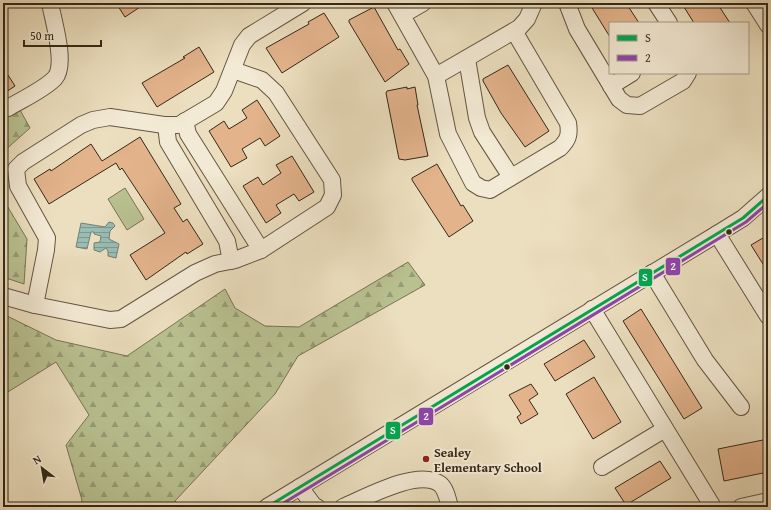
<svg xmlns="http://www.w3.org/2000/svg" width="771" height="510" font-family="'Gentium Book Plus',serif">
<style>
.forest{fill:url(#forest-firs);stroke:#777454}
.pitch{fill:#b9c191;stroke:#777454}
.water{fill:url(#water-rules);stroke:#718175}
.building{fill:#e3b38c;stroke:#352817}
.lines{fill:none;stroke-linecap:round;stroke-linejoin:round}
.minor-casing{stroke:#635641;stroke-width:18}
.minor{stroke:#f3ead5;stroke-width:16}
.bus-1-casing{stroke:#f3ead5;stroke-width:6}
.bus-2-casing{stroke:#f3ead5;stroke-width:6}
.bus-1{stroke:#00a651;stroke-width:3}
.bus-2{stroke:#8e44ad;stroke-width:3}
.bus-dot{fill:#352817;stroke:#f3ead5;stroke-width:1.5}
.poi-dot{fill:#8f2418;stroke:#f3ead5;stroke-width:1.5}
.labels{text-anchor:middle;stroke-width:4;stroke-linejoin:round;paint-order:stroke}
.poi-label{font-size:13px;font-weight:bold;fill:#352817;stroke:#f3ead5;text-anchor:start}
.line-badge{stroke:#f3ead5;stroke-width:1.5}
.badge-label{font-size:11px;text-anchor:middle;font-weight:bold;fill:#fff}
</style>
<defs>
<pattern id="forest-firs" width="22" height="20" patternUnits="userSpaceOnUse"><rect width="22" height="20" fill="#b9c191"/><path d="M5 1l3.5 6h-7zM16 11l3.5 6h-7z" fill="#979d75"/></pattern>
<pattern id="water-rules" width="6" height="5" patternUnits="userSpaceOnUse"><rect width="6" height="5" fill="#99bcb4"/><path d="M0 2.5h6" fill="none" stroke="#7e9991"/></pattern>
</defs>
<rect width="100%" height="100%" fill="#ecdfbf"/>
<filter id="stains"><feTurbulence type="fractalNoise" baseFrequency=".005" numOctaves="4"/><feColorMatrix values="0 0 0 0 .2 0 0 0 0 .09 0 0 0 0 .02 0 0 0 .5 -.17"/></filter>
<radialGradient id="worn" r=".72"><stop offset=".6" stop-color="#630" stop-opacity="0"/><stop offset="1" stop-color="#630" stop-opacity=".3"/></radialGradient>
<g class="forest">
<path d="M20,110L30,128L3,152V118Z"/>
<path d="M3,199L27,239L24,284L3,277Z"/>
<path d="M408,262L425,285L298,356L275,394L175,501L178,507H80L82,500L66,445L89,415L56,362L3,395V314L56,340L127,356L225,289L235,308L265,326L299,327Z"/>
</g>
<path class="pitch" d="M125,188L144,219L127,230L108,199Z"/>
<path class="water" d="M109,222L113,223L115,226L110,231L109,239L119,244L116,258L108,256V251L106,248L100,252L94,250V243L100,242L101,236L94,234V232H91L87,249L76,247L81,223L105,227Z"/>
<g class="building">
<path d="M116,3H146L125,17Z"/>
<path d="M589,3H626L639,23H610V37Z"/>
<path d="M684,3H717L730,23H694L684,7L686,6Z"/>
<path d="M374,7L398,50L400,49L409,64L385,82L349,22V20Z"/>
<path d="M324,13L339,37L282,73L266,48L309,24L308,22Z"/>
<path d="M199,47L214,72L157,107L142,83L185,58L183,57Z"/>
<path d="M508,65L549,131L525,147L501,113L483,81V79Z"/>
<path d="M8,75L15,86L3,94V79Z"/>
<path d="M407,87V89L415,87L418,105H417L428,156L405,160L399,159L386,93L387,91Z"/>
<path d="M257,100L280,136L265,146L260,138L242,149L247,158L231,167L209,131L224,121L229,129L247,118L242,110Z"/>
<path d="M140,137L181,204L174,208L183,222L187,219L203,244L187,254L186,252L146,280L130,255L165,233L122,168L120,170L116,163L49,204L34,179L50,169L51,171L91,144L102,161Z"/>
<path d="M292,156L314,192L299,201L294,194L276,205L281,213L266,223L243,186L258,177L263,185L281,173L276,165Z"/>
<path d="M437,164L461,206L463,205L473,221L449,237L412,180V178Z"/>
<path d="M768,235V272L751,245Z"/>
<path d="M641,309L702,408L684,419L623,321Z"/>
<path d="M584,340L595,357L555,381L544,364Z"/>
<path d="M594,377L621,422L593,439L566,394Z"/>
<path d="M531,384L538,394L529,400L538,414L521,424L517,417L521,414L509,395Z"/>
<path d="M768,439V472L724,481L718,449Z"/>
<path d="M660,461L671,478L626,505L615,488Z"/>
</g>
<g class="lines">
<g class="minor-casing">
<g id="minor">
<path d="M395,3L436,76L448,134L473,183L481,188L490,190L560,148C568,140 570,135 568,123L514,31"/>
<path d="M567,3L577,29L619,99L627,105L640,106L683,81L688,73"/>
<path d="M656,3L669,23"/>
<path d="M754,3L768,25"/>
<path d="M402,15L423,3"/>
<path d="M467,59L477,118L482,132L511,177"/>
<path d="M436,76L519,28L527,19L534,3"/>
<path d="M611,86L632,73"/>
<path d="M8,108C21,100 45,89 55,78C67,64 53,20 50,3"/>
<path d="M185,121L188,134L261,250"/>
<path d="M166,125L168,142L227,241L231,261"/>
<path d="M717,234L768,316"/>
<path d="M652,273L705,360L741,407"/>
<path d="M3,296L35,305L110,320L121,319L195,273L215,264L235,260L261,250L327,207L333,195L332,180L276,93L262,80L233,70"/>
<path d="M35,305L46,250L47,238L18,186L16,169L23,162L81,125L93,120L110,117L164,125H179L216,103L224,91L242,45L249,36L303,3"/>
<path d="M592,309L713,507"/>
<path d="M602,467L665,429"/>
<path d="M300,487L314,506L317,507"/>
<path d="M267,507L717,234L743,218L768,196"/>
<path d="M343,507C365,498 418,468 440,484C446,489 448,500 450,507"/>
<path d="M741,507L768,501"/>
</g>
</g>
<use href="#minor" class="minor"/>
<g class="bus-1-casing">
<path id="bus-1" d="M267,507L743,218L768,196"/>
</g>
<g class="bus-2-casing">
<path id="bus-2" d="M277,507L746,222L768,203"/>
</g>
<use href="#bus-1" class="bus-1"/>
<use href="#bus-2" class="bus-2"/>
</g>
<g class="bus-dot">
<circle cx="729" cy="232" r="3.5"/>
<circle cx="507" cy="367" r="3.5"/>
</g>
<circle class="poi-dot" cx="426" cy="459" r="4"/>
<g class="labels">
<g class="poi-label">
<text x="434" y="457">Sealey<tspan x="434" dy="15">Elementary School</tspan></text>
</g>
</g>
<g class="line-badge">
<rect x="665" y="257" width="16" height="19" rx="4" fill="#8e44ad"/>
<rect x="638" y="268" width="15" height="19" rx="4" fill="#00a651"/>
<rect x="418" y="407" width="16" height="19" rx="4" fill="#8e44ad"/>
<rect x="385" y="421" width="16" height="19" rx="4" fill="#00a651"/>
</g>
<g class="badge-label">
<text x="673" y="270">2</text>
<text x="645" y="281">S</text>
<text x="426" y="420">2</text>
<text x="393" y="434">S</text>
</g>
<rect width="771" height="510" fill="none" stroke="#ecdfbf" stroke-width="16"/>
<rect x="4" y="4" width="763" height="502" fill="none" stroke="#352817" stroke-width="2"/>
<rect x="8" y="8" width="755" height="494" fill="none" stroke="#352817"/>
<rect x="609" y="22" width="140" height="52" fill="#f3ead5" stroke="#a79c89"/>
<rect x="617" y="35" width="20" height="6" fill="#00a651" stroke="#a79c89"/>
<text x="645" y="42" font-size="12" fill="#352817">S</text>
<rect x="617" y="55" width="20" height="6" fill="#8e44ad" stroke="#a79c89"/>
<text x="645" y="62" font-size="12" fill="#352817">2</text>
<g transform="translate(42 468) rotate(329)" stroke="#f3ead5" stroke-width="3" paint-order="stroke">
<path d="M0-3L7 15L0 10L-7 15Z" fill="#352817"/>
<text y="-6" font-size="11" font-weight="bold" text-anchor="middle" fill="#352817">N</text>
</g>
<path d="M24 40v6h77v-6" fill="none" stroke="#352817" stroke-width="2"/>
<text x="30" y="40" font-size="12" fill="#352817" stroke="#f3ead5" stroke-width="3" paint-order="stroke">50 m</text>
<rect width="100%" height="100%" filter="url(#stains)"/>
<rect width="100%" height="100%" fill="url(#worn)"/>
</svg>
